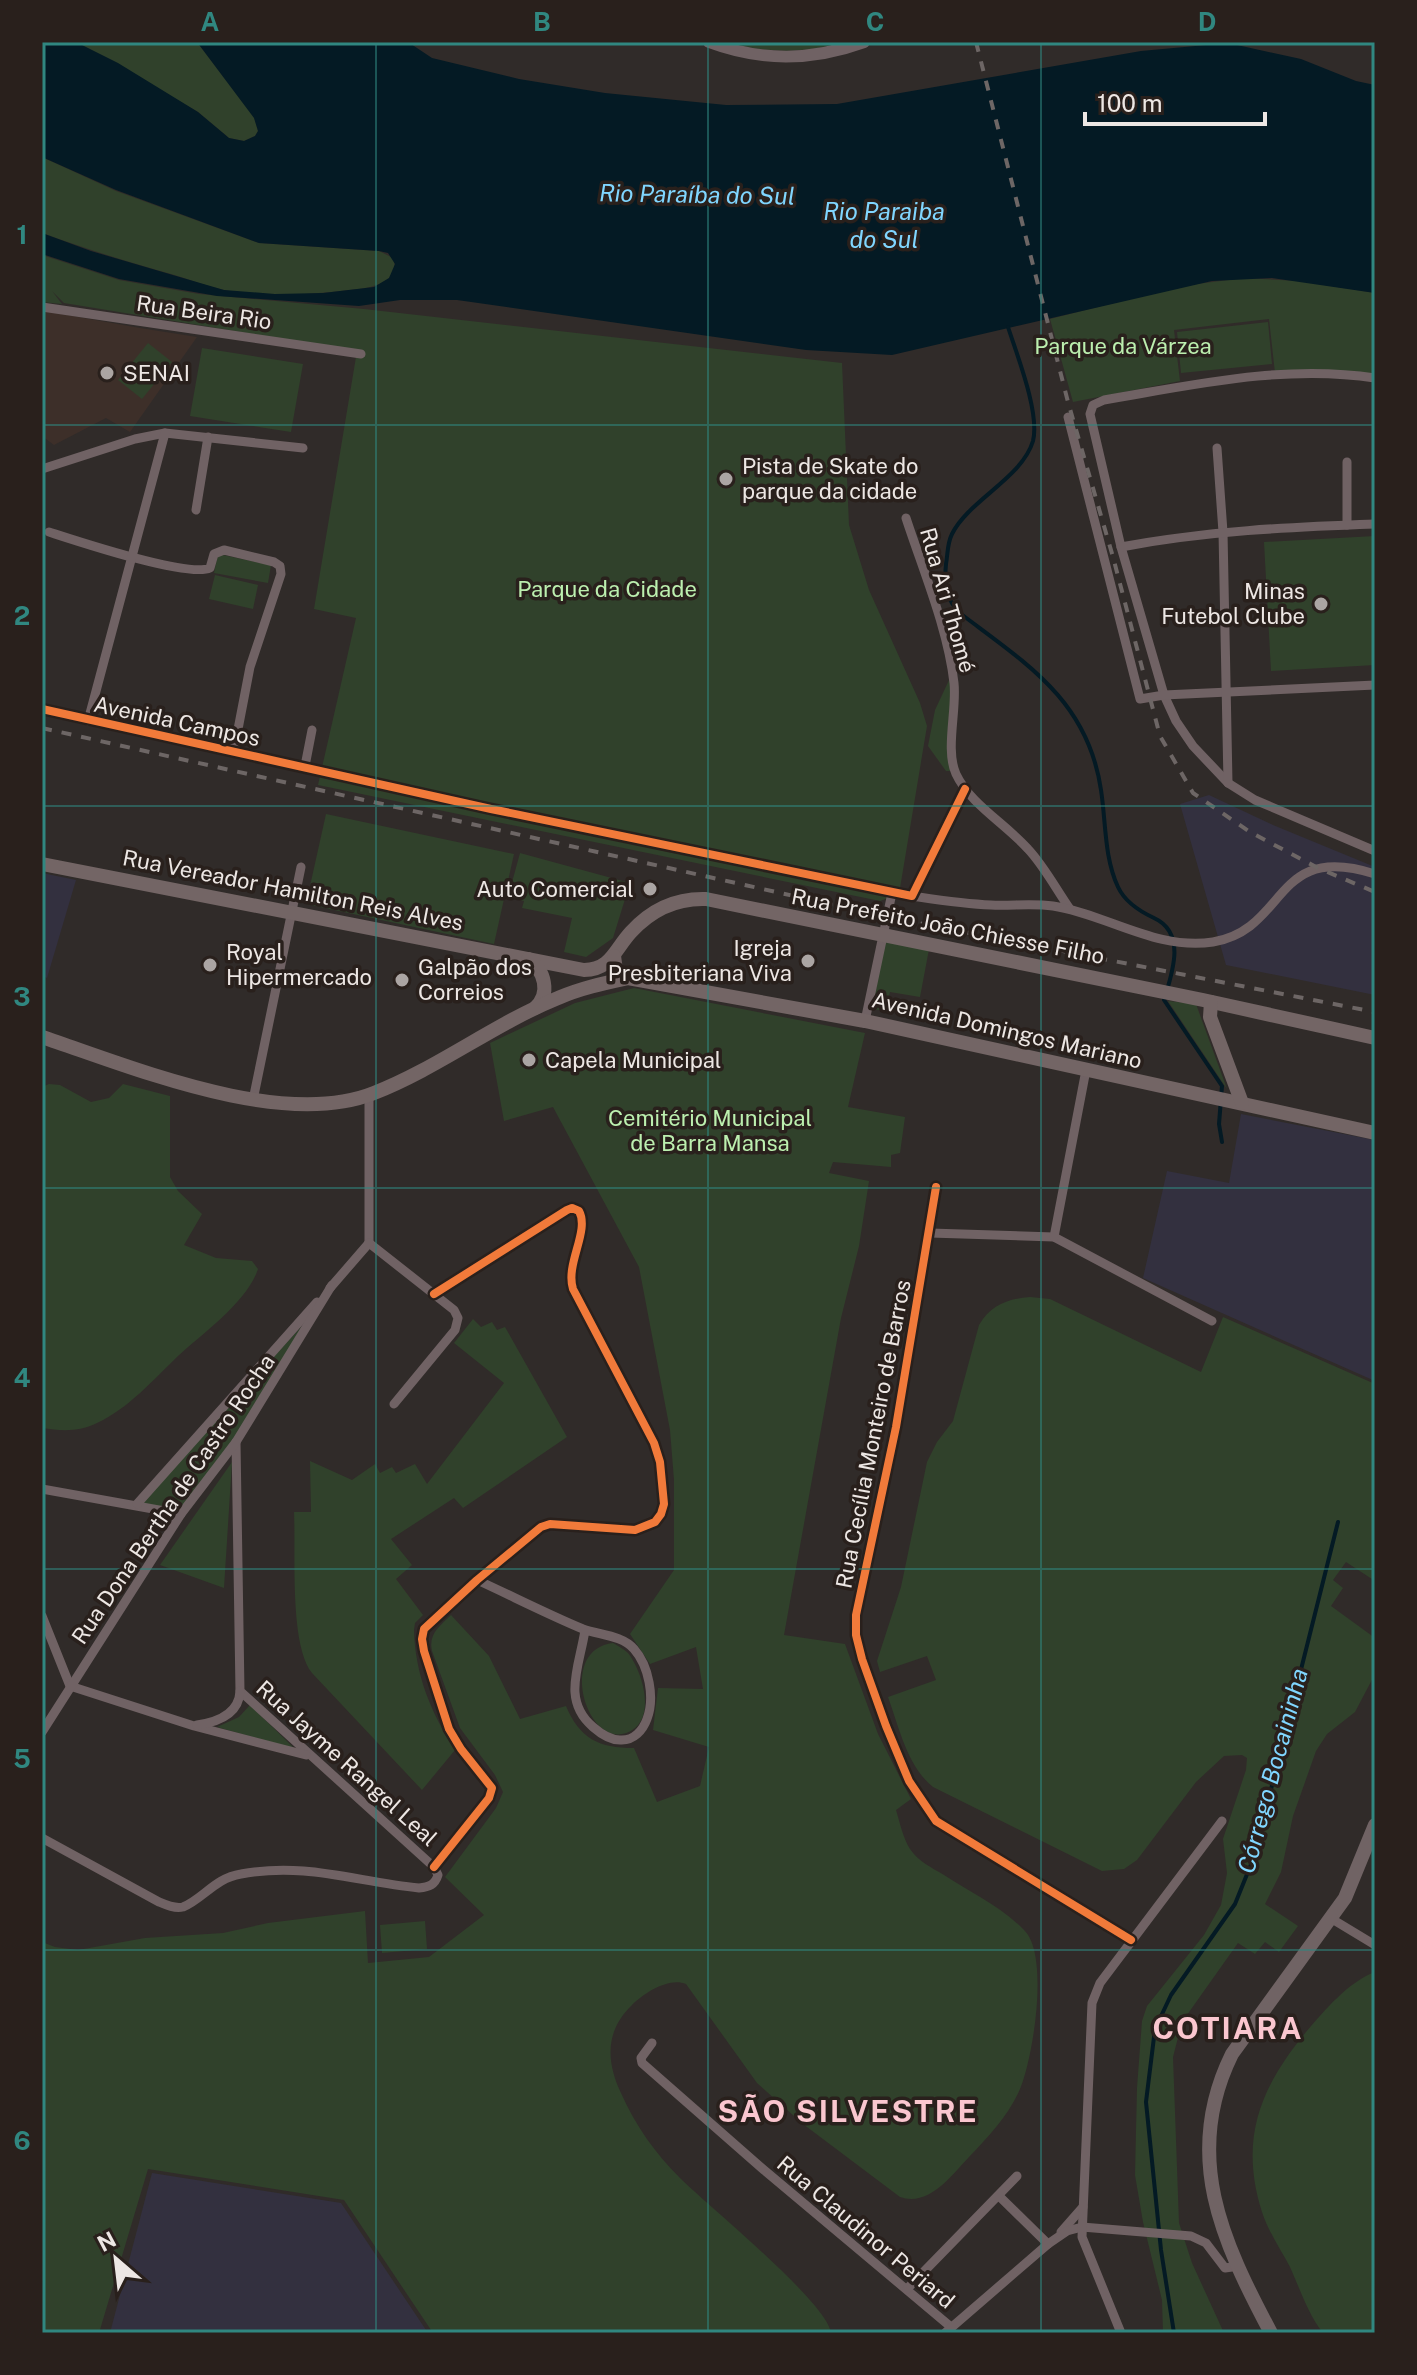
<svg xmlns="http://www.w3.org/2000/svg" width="1417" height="2375" font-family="'Public Sans',sans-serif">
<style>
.industrial{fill:#33303f}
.built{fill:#3d2f29}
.green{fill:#30412b}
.water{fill:#041a24}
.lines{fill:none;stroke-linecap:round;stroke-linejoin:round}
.stream{stroke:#041a24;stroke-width:4}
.minor{stroke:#706264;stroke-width:9}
.tertiary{stroke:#706264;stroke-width:12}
.secondary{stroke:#736565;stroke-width:14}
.primary{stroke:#706364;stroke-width:14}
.rail{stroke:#6d6665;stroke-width:4;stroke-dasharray:10 10;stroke-linecap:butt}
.cycleway-casing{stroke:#29201c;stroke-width:13}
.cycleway{stroke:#f17a3a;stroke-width:8}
.grid{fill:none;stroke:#308780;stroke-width:2;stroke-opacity:0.55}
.poi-dot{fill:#aba5a3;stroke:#29201c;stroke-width:3}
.labels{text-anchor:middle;stroke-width:7;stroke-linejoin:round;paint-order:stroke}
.street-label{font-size:22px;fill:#ede7e4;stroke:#29201c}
.park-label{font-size:22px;fill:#bcefaf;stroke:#29201c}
.poi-label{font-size:22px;fill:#ede7e4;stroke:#29201c;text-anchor:start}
.water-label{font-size:24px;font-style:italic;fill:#80d6ff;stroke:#29201c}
.district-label{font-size:30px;font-weight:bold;letter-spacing:2px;fill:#fac6cf;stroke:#29201c}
.neatline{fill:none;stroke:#308780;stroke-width:3}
.grid-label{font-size:26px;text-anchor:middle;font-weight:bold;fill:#308780}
</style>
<rect width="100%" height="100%" fill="#302b29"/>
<g class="industrial">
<path d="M1209,795L1273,825L1375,867V995L1226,965L1180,804Z"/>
<path d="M42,873L76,880L47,978L42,976Z"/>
<path d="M1241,1114L1375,1140V1381L1143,1278L1167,1171L1229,1183Z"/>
<path d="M152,2173L341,2203L428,2333H110Z"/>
</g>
<path class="built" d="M45,311L140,328L197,337L130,432L106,418L54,445L42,436V315Z"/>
<g class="green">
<path d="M76,42H197L254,117L258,131L255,136L244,141L229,138L198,112Z"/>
<path d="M725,42H844C804,54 766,53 725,42Z"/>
<path d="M42,157L116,191L259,243L379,251L393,258C401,280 375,287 359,289C315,294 267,299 224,290C206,286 188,279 171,274C127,262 84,248 42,233Z"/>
<path d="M42,255L119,280L199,294L364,309L842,363L849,525L869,590L920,703L927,726L899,894L880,901L318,785L356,618L314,609L357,351L64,303L52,291L62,304L42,302Z"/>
<path d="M1244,278L1300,281L1375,293V376L1275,373L1269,319L1174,330L1180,381L1073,402L1050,319L1181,286Z"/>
<path d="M1268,322L1272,364L1181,373L1177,332Z"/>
<path d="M148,343L172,362L142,399L118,380Z"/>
<path d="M202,348L303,364L291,432L190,416Z"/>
<path d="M1375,536V665L1271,671L1264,542Z"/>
<path d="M218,554L271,565L268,583L214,573Z"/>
<path d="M215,575L258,585L253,609L209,599Z"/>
<path d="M950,678L953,771H946L928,746L935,710Z"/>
<path d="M326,814L514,854L494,944L306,904Z"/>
<path d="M520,853L630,883L613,938L586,957L564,952L572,918L522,908L524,901L508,897Z"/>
<path d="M886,936L930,944L920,997L890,992L886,1011L872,1009Z"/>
<path d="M634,988L865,1033L848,1107L905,1117L900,1153L891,1155V1167L833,1162L829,1173L869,1181L859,1246L841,1318L784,1635L845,1644L878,1734L911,1799L896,1810C900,1823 903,1838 910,1849C918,1861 932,1868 944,1875C970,1892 1002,1907 1024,1930C1050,1955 1033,2058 1020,2089C1009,2115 988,2137 969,2157C951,2176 929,2207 900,2197L803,2124L757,2083L686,1984C669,1977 644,1993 632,2005C605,2031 606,2061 621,2093C635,2125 655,2153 680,2178C708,2206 827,2302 831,2333H433L344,2200L148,2169L99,2333H42V1942L55,1947L78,1950L145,1938L223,1933L268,1923L365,1911L368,1963L429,1957L484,1915L445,1877L496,1808L503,1792L495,1775L460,1728L432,1651C428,1634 440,1626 451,1615L489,1656L520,1719L566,1706C580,1739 599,1748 634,1748L657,1802L700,1786L709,1747L653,1730L658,1688L703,1689L696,1647L650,1664L630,1634L674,1570V1480L670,1430L639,1267L553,1107L504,1121L490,1043L575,1003Z"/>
<path d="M1168,1001L1196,1004L1227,1089Z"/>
<path d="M49,1084L60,1085L91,1102L109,1098L123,1084L170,1096V1177L178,1191L202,1214L184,1245L216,1258L252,1261L258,1269C247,1302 203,1333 178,1356C154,1379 128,1409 97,1423C80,1432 61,1431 42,1428V1087Z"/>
<path d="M1030,1297L1050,1299L1201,1372L1223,1317L1375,1384V1581L1346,1562L1333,1580L1343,1588L1331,1606L1375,1638V1674L1355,1712L1327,1734L1316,1751L1293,1816L1281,1872L1265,1904L1298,1926L1279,1952L1265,1942L1255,1954L1238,1943L1182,2022L1173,2057L1179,2223L1192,2263L1224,2333H1163L1162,2300L1143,2222L1135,2175L1137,2088L1142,2021L1147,2006L1204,1935L1221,1905L1227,1873L1223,1839L1246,1770L1247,1758L1242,1755L1224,1756L1196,1782L1137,1860L1124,1869L1102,1871L933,1787C907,1766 899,1727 888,1697L936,1680L927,1656L880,1672L877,1661L901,1587L927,1462L937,1442L953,1421L979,1325C991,1305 1007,1299 1030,1297Z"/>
<path d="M473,1319L481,1327L492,1322L497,1330L505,1327L567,1437L463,1508L454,1498L391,1539L412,1565L396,1579L423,1615L415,1623L414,1630C415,1674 431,1713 455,1750L422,1790L312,1673C289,1644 296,1552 294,1512H311L310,1461L352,1480L375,1464L380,1473L392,1467L396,1473L415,1464L427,1484L504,1383L454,1343Z"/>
<path d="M303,1325L239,1437L181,1514L137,1504Z"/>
<path d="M232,1462L224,1588L160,1565Z"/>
<path d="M613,1643C618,1646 624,1649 628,1653C641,1669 655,1712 635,1728C591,1762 553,1650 613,1643Z"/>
<path d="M250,1705L295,1749L217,1727L239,1717Z"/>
<path d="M425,1921L427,1949L382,1953L380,1925Z"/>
<path d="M1375,1972V2333H1323C1308,2314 1300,2289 1290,2267C1281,2250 1268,2231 1262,2212C1239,2139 1260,2088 1306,2032C1324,2011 1348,1982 1375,1972Z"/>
</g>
<path class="water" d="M42,42H76L118,63L198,112L229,138L244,141L255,136L258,131L254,118L197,42H408L432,58L519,79L605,93L726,105L837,104L1141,51L1228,43L1301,59L1356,81L1375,85V293L1272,278L1212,281L892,355L806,350L457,300H400L359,306L217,296L119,279L42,254V233L91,251L224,290L275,294L323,293L374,287L389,278L395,264L388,253L379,251L259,243L116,190L42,157Z"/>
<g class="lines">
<g class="stream">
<path d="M1008,327C1017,355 1040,413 1033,441C1022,478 969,500 952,534C947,544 948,553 946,564C944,584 945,599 961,614C1027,664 1088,701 1101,790C1106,822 1104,857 1118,887C1125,902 1139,911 1154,918C1187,933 1172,974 1164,1000L1222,1086L1219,1124L1222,1142"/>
<path d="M1174,2333L1161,2250L1146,2102L1155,2029L1171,1995L1235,1904L1254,1857L1338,1522"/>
</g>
<g class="minor">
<path d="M42,307L361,354"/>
<path d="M1375,378C1284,364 1193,385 1104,400L1093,405L1090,414L1121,547L1164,695L1176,721L1193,746L1228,783L1255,800L1375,851"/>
<path d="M1068,417L1140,699L1164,695L1375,685"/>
<path d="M1217,448L1223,532L1228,783"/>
<path d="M1347,462V525"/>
<path d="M42,469L135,439L165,433L303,448"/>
<path d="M196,510L208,437"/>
<path d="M906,518C923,570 948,629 954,683C957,710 945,750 956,774C970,804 1006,824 1028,849C1044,866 1056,889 1070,909"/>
<path d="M49,532C77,541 188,578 210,568L214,554L224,550L274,562L280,566L281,574L250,667L234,750"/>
<path d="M1121,547C1205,531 1290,527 1375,524"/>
<path d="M42,709L491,809L912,896L965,789"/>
<path d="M88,721L165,433"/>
<path d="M305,766L312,730"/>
<path d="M912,896C939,900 964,904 991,905C1012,906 1032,903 1053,906C1106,914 1157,951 1213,942C1289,929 1272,841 1375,874"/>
<path d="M865,1021L892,893"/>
<path d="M369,1095V1243"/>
<path d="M253,1100L301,867"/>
<path d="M936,1187L896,1427L856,1615V1635L862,1659L886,1726L909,1781L936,1821L1131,1940"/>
<path d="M930,1233L1054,1237L1212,1321"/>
<path d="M1054,1237L1086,1070"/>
<path d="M369,1243L454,1310L458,1318L455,1330L394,1404"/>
<path d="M330,1288L369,1243"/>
<path d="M434,1294L567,1210L572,1208L579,1211C590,1231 565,1264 573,1289L654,1443L660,1462L664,1504L661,1514L655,1522L635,1530L550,1524L541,1527L477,1580L424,1629L422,1639L424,1651L449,1729L461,1749L492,1788L489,1798L434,1867"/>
<path d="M236,1442L240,1691L434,1867"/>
<path d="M42,1489L181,1514"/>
<path d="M137,1504L317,1302"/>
<path d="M477,1580C512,1596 547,1614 583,1629C599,1635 622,1635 634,1649C649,1666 655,1698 647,1719C643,1730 634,1741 620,1740C610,1740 601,1734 593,1727C561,1700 580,1665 585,1630"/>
<path d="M42,1616L70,1686L194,1726L306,1755"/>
<path d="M197,1725C218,1722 239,1714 240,1691"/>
<path d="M42,1732L181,1514L236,1442L332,1285"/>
<path d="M42,1838L159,1902C166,1905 175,1909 183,1907C203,1899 215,1878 241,1874C307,1862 356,1882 419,1888C429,1887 435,1885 438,1875L434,1867"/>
<path d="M1332,1919L1375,1945"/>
<path d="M652,2043L641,2058L642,2063L764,2170L951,2327"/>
<path d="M999,2196L1048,2244"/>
<path d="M1061,2232L1083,2207"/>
<path d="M907,2289L1017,2176"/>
<path d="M945,2333L1048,2244L1067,2231L1082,2227L1191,2236L1206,2243L1225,2268L1239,2266"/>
<path d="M1121,2333L1082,2237L1092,2003L1100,1983L1222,1821"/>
</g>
<path class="tertiary" d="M709,42C762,62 812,61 864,42"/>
<g class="secondary">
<path d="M42,864L584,970C611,970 615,949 631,932C651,910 676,898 706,899L1203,1000L1375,1038"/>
<path d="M614,956L616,970L628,978L865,1021L1375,1133"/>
<path d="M528,959C545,970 551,994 535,1008"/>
<path d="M1211,1002L1210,1017L1242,1103"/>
<path d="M42,1037C132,1067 282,1130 374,1093C438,1068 494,1024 558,998C581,988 605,983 628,978"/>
</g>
<path class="primary" d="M1271,2333C1222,2241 1182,2155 1232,2054L1345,1898L1375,1825"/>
<g class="rail">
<path d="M976,42L1068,402L1113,557L1160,736L1193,793L1250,832L1318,868L1375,892"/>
<path d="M42,728L888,917L1375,1012"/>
</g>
<g class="cycleway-casing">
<g id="cycleway">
<path d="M42,709L491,809L912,896L965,789"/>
<path d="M936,1187L896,1427L856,1615V1635L862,1659L886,1726L909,1781L936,1821L1131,1940"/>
<path d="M434,1294L567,1210L572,1208L579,1211C590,1231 565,1264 573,1289L654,1443L660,1462L664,1504L661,1514L655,1522L635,1530L550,1524L541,1527L477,1580L424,1629L422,1639L424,1651L449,1729L461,1749L492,1788L489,1798L434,1867"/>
</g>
</g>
<use href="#cycleway" class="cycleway"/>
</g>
<path class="grid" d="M376,42V2333M708,42V2333M1041,42V2333M42,425H1375M42,806H1375M42,1188H1375M42,1569H1375M42,1950H1375"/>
<g class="poi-dot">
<circle cx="107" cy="373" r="8"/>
<circle cx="726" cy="479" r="8"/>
<circle cx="1321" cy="604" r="8"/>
<circle cx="650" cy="889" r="8"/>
<circle cx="808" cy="961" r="8"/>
<circle cx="210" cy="965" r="8"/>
<circle cx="402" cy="980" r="8"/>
<circle cx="529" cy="1060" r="8"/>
</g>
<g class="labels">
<g class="street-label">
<text transform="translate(204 312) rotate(8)" y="8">Rua Beira Rio</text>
<text transform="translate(948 600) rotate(74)" y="8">Rua Ari Thomé</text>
<text transform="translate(177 721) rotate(12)" y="8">Avenida Campos</text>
<text transform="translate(293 890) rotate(11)" y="8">Rua Vereador Hamilton Reis Alves</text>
<text transform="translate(948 926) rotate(11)" y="8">Rua Prefeito João Chiesse Filho</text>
<text transform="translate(1007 1030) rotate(13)" y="8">Avenida Domingos Mariano</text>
<text transform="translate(873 1434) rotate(-79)" y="8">Rua Cecília Monteiro de Barros</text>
<text transform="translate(173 1499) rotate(-56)" y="8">Rua Dona Bertha de Castro Rocha</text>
<text transform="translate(347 1763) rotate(42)" y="8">Rua Jayme Rangel Leal</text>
<text transform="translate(866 2232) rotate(40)" y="8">Rua Claudinor Periard</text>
</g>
<g class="park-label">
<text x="1123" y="354">Parque da Várzea</text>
<text x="607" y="597">Parque da Cidade</text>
<text x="710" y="1126">Cemitério Municipal<tspan x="710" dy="25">de Barra Mansa</tspan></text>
</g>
<g class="poi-label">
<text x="123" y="381">SENAI</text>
<text x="742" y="474">Pista de Skate do<tspan x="742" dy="25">parque da cidade</tspan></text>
<text x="1305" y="599" text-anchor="end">Minas<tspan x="1305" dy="25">Futebol Clube</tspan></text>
<text x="634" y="897" text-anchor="end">Auto Comercial</text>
<text x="792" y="956" text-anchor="end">Igreja<tspan x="792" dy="25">Presbiteriana Viva</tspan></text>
<text x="226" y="960">Royal<tspan x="226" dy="25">Hipermercado</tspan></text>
<text x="418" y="975">Galpão dos<tspan x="418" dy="25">Correios</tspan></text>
<text x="545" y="1068">Capela Municipal</text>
</g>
<g class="water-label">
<text transform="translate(697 195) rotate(1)" y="8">Rio Paraíba do Sul</text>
<text x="884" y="220">Rio Paraiba<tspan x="884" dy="28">do Sul</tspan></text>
<text transform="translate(1273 1771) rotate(-75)" y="8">Córrego Bocaininha</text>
</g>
<g class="district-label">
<text x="1228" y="2039">COTIARA</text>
<text x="848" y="2122">SÃO SILVESTRE</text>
</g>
</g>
<rect width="1417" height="2375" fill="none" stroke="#29201c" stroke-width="88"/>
<g transform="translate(116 2259) rotate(332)" stroke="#29201c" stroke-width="6" paint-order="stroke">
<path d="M0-6L14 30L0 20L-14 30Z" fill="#ede7e4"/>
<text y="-12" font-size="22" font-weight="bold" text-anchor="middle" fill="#ede7e4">N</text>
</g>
<path d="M1085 112v12h180v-12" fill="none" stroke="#ede7e4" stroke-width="4"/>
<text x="1097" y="112" font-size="24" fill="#ede7e4" stroke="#29201c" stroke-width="6" paint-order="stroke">100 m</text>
<rect x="44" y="44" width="1329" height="2287" class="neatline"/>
<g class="grid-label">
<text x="210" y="31">A</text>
<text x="542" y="31">B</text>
<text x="875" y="31">C</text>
<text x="1207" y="31">D</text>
<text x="22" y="244">1</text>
<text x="22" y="625">2</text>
<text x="22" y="1006">3</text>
<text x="22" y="1387">4</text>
<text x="22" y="1768">5</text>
<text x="22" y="2150">6</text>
</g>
</svg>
